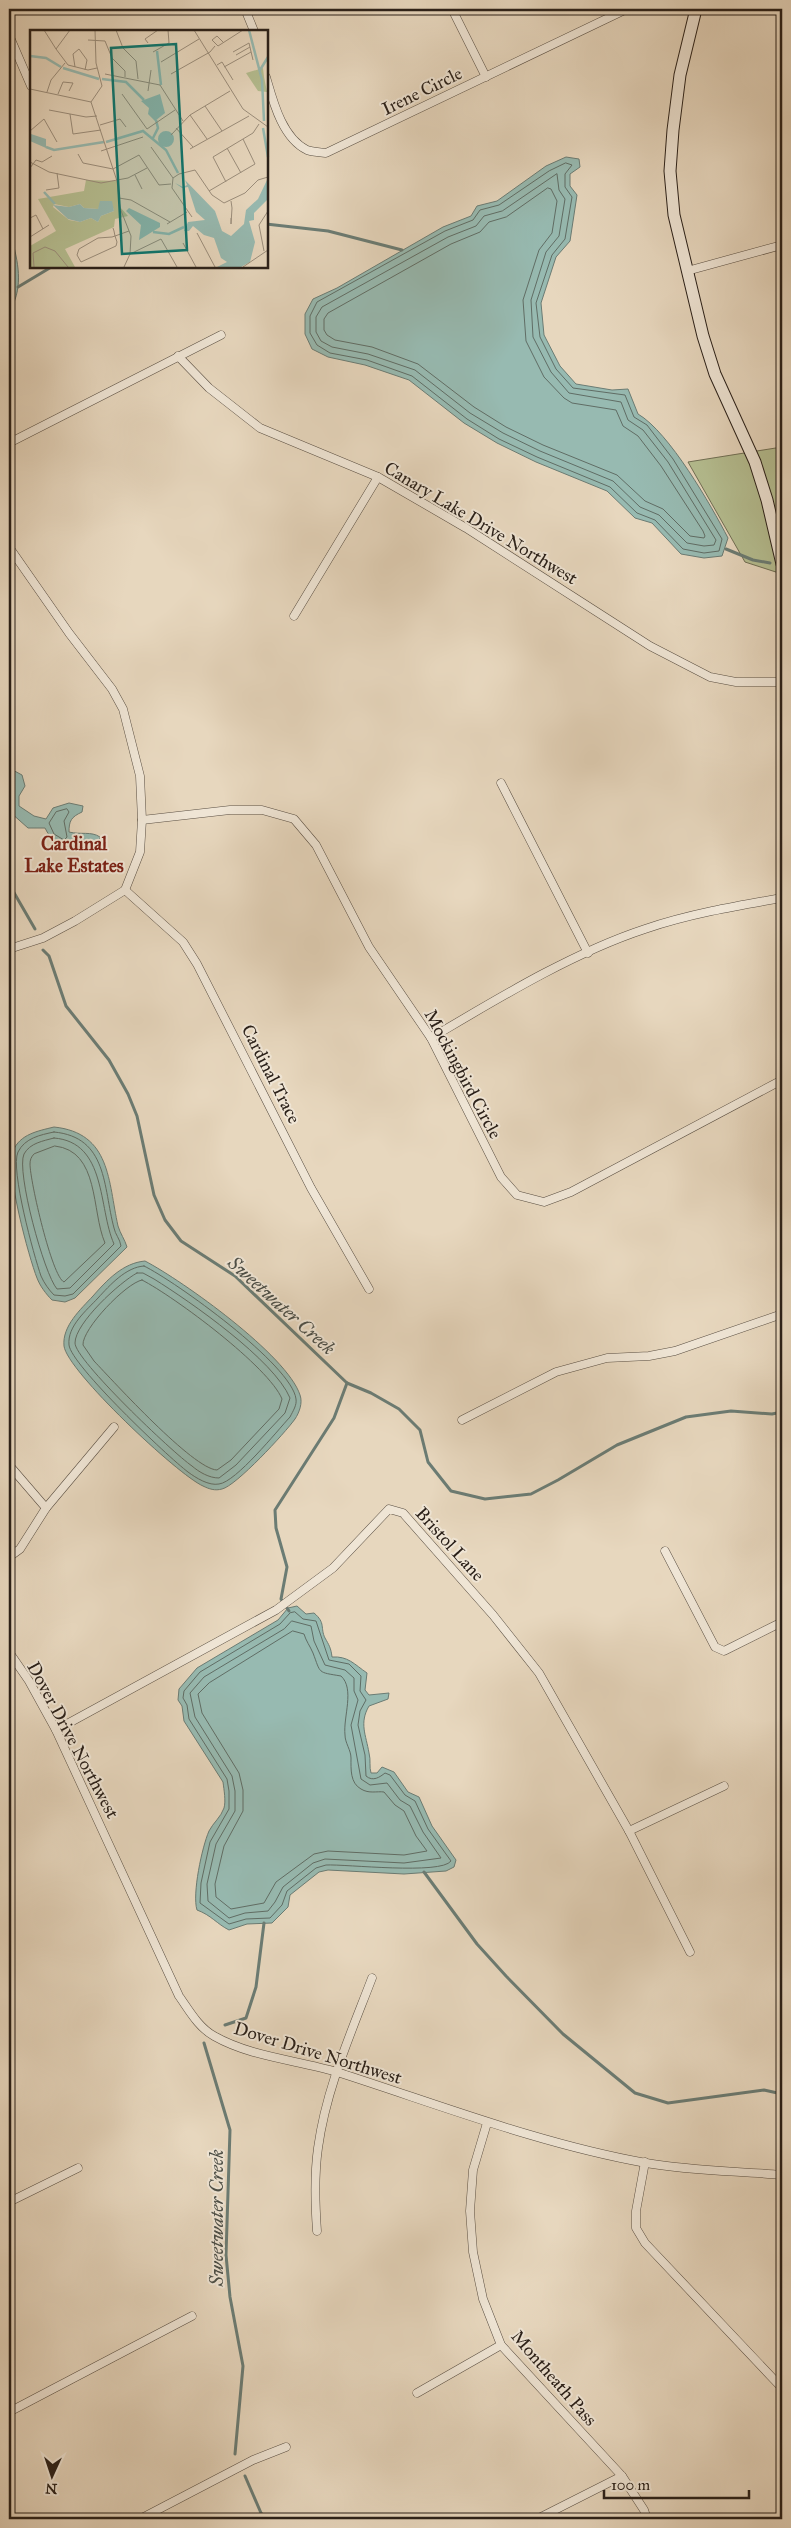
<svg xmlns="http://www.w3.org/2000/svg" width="791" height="2528" font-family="'IM FELL Great Primer',serif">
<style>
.green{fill:#b5be91;stroke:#706f55}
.water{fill:#97bab1;stroke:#6b7c74}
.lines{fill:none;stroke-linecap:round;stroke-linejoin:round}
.shore{stroke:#606d65;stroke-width:1}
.stream{stroke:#6b7c74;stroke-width:3}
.street-casing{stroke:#594e42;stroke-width:9}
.secondary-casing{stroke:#2a2019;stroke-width:13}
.street{stroke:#efe5d5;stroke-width:8}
.secondary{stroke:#efe5d5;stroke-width:11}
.labels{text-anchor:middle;stroke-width:4;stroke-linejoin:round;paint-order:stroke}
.street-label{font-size:18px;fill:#2a2019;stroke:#efe5d5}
.neighbourhood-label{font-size:19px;font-weight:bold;fill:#7a1f14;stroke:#efe5d5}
.water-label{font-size:19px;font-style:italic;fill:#4b4e47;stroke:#efe5d5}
.inset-river{fill:none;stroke:#97bab1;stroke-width:2.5}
.inset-road{fill:none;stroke:#9b8e7c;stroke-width:1}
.view{fill:#0f766e;fill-opacity:0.15;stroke:#0f766e;stroke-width:2.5}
.inset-edge{fill:none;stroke:#2a2019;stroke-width:2.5}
</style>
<rect width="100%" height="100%" fill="#e7d7be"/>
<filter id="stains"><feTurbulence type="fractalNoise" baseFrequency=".004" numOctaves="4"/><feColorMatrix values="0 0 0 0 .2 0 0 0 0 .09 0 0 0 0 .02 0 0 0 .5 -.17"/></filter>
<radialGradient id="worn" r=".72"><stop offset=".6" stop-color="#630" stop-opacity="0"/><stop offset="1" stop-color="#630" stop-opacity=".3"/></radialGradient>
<path class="green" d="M782,447V574L745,562L688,462Z"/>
<g class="water">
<path d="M566,157L579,159L580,167L570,174V186L577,195L570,241L556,257L541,303L544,335L560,366L576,384L612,390L628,389L638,414C669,432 711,505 728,538L722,556L704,558L681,554L652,523L635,518L607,491L536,462L497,443L464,423L409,380L365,365L328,357L312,349L305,334V314L313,299L337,288L443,227L471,216L477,206L497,201L546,166Z"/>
<path d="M9,240L13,243C19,266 23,290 9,312Z"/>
<path d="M9,768L22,775L25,786L19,796V806L34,816L46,819L53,808L69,803L83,806L82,812C71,817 69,821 69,832C81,835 91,831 100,837L99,842C77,849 56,851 45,828H28L10,812Z"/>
<path d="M54,1127C111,1133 108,1181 118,1226C120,1233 125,1240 127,1247L75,1298L65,1302L52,1300C46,1294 40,1286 37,1278C29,1258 5,1170 13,1151C20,1134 38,1131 54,1127Z"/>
<path d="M145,1261C183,1281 287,1355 300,1395C303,1403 299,1413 295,1419C285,1433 236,1486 222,1489C215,1491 209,1489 203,1486C178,1475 67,1371 64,1346C62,1326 81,1309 93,1296C107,1280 123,1263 145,1261Z"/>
<path d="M297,1606L306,1614L314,1613C326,1623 320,1628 325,1638C329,1645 331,1648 332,1657C348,1656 354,1664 367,1673L365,1690L369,1695L389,1693L388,1699L369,1706C359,1723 366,1735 369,1753C371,1760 369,1767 371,1773H377L382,1767L394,1772L408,1792L419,1797L432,1826L456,1860L454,1867L446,1871L404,1874L328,1870L319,1872L290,1895L288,1907L272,1923L247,1924L229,1930C217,1924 211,1915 197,1910C192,1894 202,1847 209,1831C213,1823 221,1817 224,1808C226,1801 224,1790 223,1782L184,1721L182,1706L178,1700L179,1689L197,1668L278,1620L288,1608Z"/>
</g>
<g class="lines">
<g class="shore">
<path d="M566,163L572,165L565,174V187L572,197L565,239L552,255L536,303L540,337L556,369L573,388L625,395L634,417L647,425L673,459L722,539L719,551L704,553L683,549L655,520L637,513L610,487L537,457L499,439L467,419L412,376L367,360L330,353L317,345L310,333V316L317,302L445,231L473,220L480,210L499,205L549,171Z"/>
<path d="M557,174L559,190L565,199L559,236L546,252L531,300L533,337L551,372L569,393L621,402L628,420L643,430L668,462L716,540L714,545L704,546L687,543L659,515L640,507L613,481L540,451L503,433L470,413L415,370L368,354L332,347L321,341L316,332V317L322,307L448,237L476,226L484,216L502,211Z"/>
<path d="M548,188L551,189L557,201L552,233L539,250L523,300L526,341L544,377L564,398L572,403L616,410L623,426L638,436L661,466L703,531L705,536L704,538L690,536L663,509L645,501L617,475L543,445L506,427L474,407L418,364L372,347L335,340L327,335L324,330V319L328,313L451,244L480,232L489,222L506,217Z"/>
<path d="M9,246L14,282L9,303"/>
<path d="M67,809L69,812L64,821L67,837L64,840L54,834L49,823L56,812Z"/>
<path d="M54,1132C108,1137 103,1187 114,1228C115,1234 120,1239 121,1246L73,1294L65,1296L54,1295C49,1290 44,1283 41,1276C34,1256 10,1169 18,1152C25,1138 40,1135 54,1132Z"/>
<path d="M54,1138C107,1142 98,1208 114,1244L70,1288L57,1289C44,1274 16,1171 24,1154C30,1143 43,1141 54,1138Z"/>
<path d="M55,1146C100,1151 91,1211 105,1243L64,1282C52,1277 30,1181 30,1164C30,1160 31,1157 34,1154Z"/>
<path d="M144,1266C175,1281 292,1365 296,1399C297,1405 293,1411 290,1417C277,1431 236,1482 219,1484C209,1486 196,1478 188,1472C168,1457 71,1365 69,1345C67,1326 87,1310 98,1298C110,1285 126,1267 144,1266Z"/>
<path d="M137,1273H143L154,1279C191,1302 274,1360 290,1398L285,1413L236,1465L219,1478C209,1478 199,1472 192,1466C173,1453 75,1360 75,1343C75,1323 120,1282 137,1273Z"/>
<path d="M142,1280C175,1297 269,1367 282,1399L279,1409L231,1460L217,1470C193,1469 114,1382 94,1361L83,1345C82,1329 126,1283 142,1280Z"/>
<path d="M295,1612L303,1619L316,1621L329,1660L349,1664L361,1676L360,1691L366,1700L360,1711L358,1725L365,1755L366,1776C373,1782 380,1777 385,1773L390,1775L405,1795L415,1801L428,1829L451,1861C441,1875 346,1864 326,1865L316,1868L287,1891L282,1905L270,1918L246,1919L229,1924L200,1903L201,1883L210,1842L229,1809V1791L227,1779L189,1719L187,1705L183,1698L184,1691L200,1672L280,1624L290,1613Z"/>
<path d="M292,1621L311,1626L314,1641L325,1665L345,1670L354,1678V1691L358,1700L351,1725L361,1779L370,1785L387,1783L400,1800L410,1806L423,1832L441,1858L404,1863L325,1859L313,1863L283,1887L275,1902L268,1911L245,1913L229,1918L208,1901L207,1884L216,1844L235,1811V1791L232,1776L195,1717L190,1693L204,1677L284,1629Z"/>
<path d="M293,1631L304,1634C306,1641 310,1646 313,1653C321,1674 317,1672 341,1676C355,1689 343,1717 345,1735C345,1743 351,1750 351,1758C351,1769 350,1783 361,1789C369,1794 377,1791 384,1792L395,1805L404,1811L416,1836L427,1851L404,1855L328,1851L314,1854L276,1882L264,1903L231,1909L216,1897L215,1884L224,1846L243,1811V1790L239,1773L202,1713L198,1694L209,1683Z"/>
</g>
<g class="stream">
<path d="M266,224L328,231L402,250"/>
<path d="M18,287L53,266"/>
<path d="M726,549L753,560L770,563"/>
<path d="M9,884L35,929"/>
<path d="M43,950L49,956L66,1006L109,1060L128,1094L137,1116L154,1195L165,1220L181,1241L235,1276L347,1383L371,1393L399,1409L420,1430L428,1462L451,1491L485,1499L531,1494L558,1480L617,1445L686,1417L731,1411L772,1414L782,1412"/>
<path d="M289,1611L281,1599L287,1567L276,1528L275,1510L334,1418L347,1383"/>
<path d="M424,1872L477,1944L506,1976L563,2034L635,2093L668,2103L764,2090L782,2094"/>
<path d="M225,2025L246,2018L256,1987L264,1923"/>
<path d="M204,2043L230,2130L226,2255L230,2297L243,2366L235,2454"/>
<path d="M245,2476L261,2513L267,2519"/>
</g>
<g class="street-casing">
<g id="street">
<path d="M245,9L254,31"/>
<path d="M452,9L486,77"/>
<path d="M9,35L31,86"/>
<path d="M266,77C273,101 282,138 307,150C312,152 320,152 326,153L627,9"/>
<path d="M687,271L782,245"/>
<path d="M178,356L209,388L260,428L378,477L466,528L650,646L710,677L736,682H782"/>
<path d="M9,443L221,335"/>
<path d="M9,547L69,633L112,689L123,709L140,776L142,820L140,852L125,890L75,921L43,938L9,949"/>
<path d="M294,616L378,477"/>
<path d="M501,783L588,953"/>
<path d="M142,820L230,810H262L294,819L316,845L369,947L431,1038L501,1177L517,1195L544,1202L571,1192L782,1080"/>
<path d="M125,890L183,942L197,964L311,1188L369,1289"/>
<path d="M431,1038C497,999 572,953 645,929C689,914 736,906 782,898"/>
<path d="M462,1420L556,1372L607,1358L649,1356L675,1351L782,1314"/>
<path d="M9,1465L46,1508"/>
<path d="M665,1551L715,1647L724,1651L782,1622"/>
<path d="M9,1557L20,1549L46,1508L114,1427"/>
<path d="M9,1652L29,1681L56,1730L179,1996C189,2010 198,2027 214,2036C251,2057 297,2060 337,2072C440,2105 540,2144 646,2163C692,2171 737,2171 782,2175"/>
<path d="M56,1730L276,1610L333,1568L389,1509L403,1513L493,1615L539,1673L629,1831L690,1952"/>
<path d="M629,1831L724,1786"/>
<path d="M487,2123L473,2170L470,2211L473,2252L483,2299L501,2345L622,2476L644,2510L647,2519"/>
<path d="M645,2162L636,2211V2228L645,2243L782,2388"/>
<path d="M9,2202L78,2168"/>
<path d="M317,2231C315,2203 314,2176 318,2148C326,2089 351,2033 372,1978"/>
<path d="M417,2393L501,2345"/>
<path d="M9,2412L192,2316"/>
<path d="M140,2519L253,2460L286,2447"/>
<path d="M537,2519L622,2476"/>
</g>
</g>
<g class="secondary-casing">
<path id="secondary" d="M696,9L680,75L673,130L670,171L674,215L703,336L715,374L755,462L767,500L782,564"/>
</g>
<use href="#street" class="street"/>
<use href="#secondary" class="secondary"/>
</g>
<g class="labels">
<g class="street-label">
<text transform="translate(422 91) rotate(-26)" y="6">Irene Circle</text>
<text transform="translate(481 523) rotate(31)" y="6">Canary Lake Drive Northwest</text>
<text transform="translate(271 1074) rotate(63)" y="6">Cardinal Trace</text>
<text transform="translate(463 1074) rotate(62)" y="6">Mockingbird Circle</text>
<text transform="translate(450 1544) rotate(48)" y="6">Bristol Lane</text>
<text transform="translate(73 1740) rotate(62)" y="6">Dover Drive Northwest</text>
<text transform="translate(318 2053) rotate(17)" y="6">Dover Drive Northwest</text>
<text transform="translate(554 2378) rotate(49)" y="6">Montheath Pass</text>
</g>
<g class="neighbourhood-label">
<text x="74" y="850">Cardinal<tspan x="74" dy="22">Lake Estates</tspan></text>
</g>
<g class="water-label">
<text transform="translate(282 1305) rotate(42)" y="7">Sweetwater Creek</text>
<text transform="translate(216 2218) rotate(-90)" y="7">Sweetwater Creek</text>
</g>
</g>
<g transform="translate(30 30)">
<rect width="238" height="238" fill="#e7d7be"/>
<path d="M233,38L234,47L237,62L228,61L216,43ZM56,150L87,151L90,177L98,186L85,189L84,197L35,219L45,237H0V216L26,201L8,169L54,161ZM72,171H81L84,181L71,186L68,192L61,188L50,192L39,190L23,177L24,174L39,177L50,174L54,178L68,179Z" fill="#b5be91" fill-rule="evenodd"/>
<path d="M130,64L135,83L125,91L118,84L119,78L111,71ZM128 109a8 8 0 1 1 16 0a8 8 0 1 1-16 0ZM1,104L16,109V118L0,111ZM155,150L185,181L192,201L201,206L214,194L216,180L228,169L237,150V170L224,183V190L219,191L225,212L220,232L211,237H187L197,232L191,228L184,208L174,205L163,196L159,201H154L158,192L175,190L166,182L158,157L152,158L145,153L153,157L157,155ZM70,171H82L84,181L71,186L68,192L61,188L50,192L38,189L23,175L39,177L50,174L54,178L68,179ZM99,178L130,193V197L109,210L111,195L96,181Z" fill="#97bab1"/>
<path class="inset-river" d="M219,0L232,50L234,91M127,21L131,55M0,26L16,28L31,37M33,38L69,49M230,40L238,27M72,49L96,52L114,70M233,98L238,127M123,108L128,98L126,90M76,112L113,101L136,120L148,143M16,117L24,120L74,112M14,162L25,174M123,202L139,204L154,197"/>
<path class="inset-road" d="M14,0L26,19L40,0M65,0L66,33L72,56L61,72L87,151L90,178L101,206L100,224L94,237M86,0L93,18L106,31L108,49M164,0L213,79L238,97M58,10L75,11L82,28L95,41V47M193,12L187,6L182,10L188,16L213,0M118,13L115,9L128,0M26,19L38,35L58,40L67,38M123,22L139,13L138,0M203,22L219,13L223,30M206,25L220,17M131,32L169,9M187,35L192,32L203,50M45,37L43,24L49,19L57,30L55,40M194,37L221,22M75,44L130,55L153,91M141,44L180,22L185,16M0,59L61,72M118,61L121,40M17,62L21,50L35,33M28,64L33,52L43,53L39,61M92,64L117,99L145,80M175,76L192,101M19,80L56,87L67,86M40,84L43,104L71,100M160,85L177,109M70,95L90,89L96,97M146,98L163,117M0,101L14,89L27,112M141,105L160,85L200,61M121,117L143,148M197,118L211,143M160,119L219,86M71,121L113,107M48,124L53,133L83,139L109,125L129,155L141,154M0,132L19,142L71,153L98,148L117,138M0,138L6,130L12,132L22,126M105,145L112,159M196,152L183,127L223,103L229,94M16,160L29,158L27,143M179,161L225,134L213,109M89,168L101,170L140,192M201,171L202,178L201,194V188M162,187L142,158L143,148L149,144L165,140L182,165L194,173L215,163L228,150L238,147M0,188L6,185L13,199M137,194L157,182M83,198L84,201L85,206L87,212L86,216L51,232L47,225L49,219L68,208L82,207L85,206L99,201M167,203L185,237M0,207L19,195M153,213L166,237M234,221L229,195L238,181M100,224L131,209L147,237M4,237L3,223L15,217L25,221L38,237M213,237L238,220"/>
<path class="view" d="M146,14L157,220L92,224L81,18Z"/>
<rect width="238" height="238" class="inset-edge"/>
</g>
<rect width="791" height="2528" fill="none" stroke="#e7d7be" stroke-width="30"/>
<rect x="10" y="10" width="771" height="2508" fill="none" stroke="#2a2019" stroke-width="2.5"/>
<rect x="15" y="15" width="761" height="2498" fill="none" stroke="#2a2019"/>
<g transform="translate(52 2476) rotate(183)" stroke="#efe5d5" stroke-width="4" paint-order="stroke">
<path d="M0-4L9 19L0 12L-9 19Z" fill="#2a2019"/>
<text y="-8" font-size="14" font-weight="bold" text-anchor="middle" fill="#2a2019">N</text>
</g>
<path d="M604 2490v8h145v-8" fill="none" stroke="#2a2019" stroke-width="2.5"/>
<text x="611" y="2490" font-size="15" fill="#2a2019" stroke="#efe5d5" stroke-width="4" paint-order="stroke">100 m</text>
<rect width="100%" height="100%" filter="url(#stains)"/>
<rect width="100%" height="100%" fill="url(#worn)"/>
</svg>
